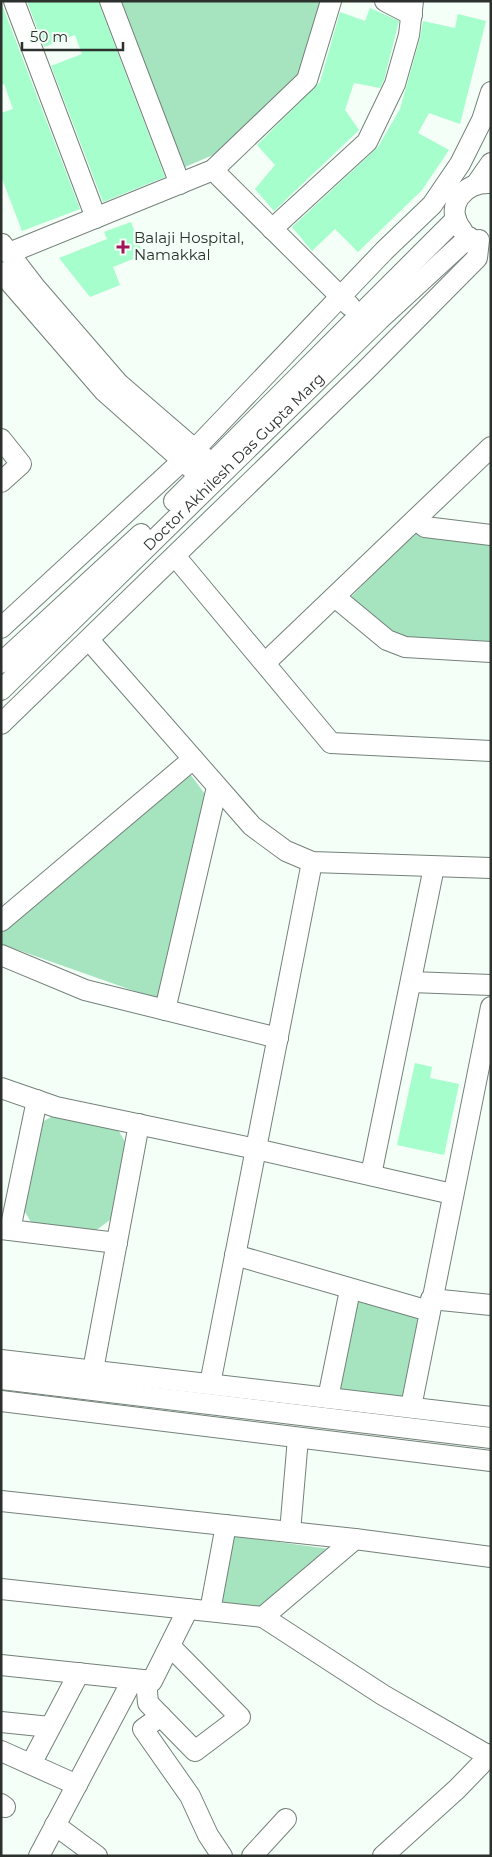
<svg xmlns="http://www.w3.org/2000/svg" width="492" height="1857" font-family="Montserrat,sans-serif">
<style>
.green{fill:#a6e4c0}
.building{fill:#a5fecb}
.lines{fill:none;stroke-linecap:round;stroke-linejoin:round}
.minor-casing{stroke:#748179;stroke-width:22}
.minor{stroke:#fff;stroke-width:20}
.poi-dot{fill:#a31459;stroke:#f3fff7;stroke-width:2}
.labels{text-anchor:middle;stroke-width:5;stroke-linejoin:round;paint-order:stroke}
.poi-label{font-size:15px;fill:#2c312e;stroke:#f3fff7;text-anchor:start}
.street-label{font-size:15px;fill:#2c312e;stroke:#f3fff7}
</style>
<rect width="100%" height="100%" fill="#f3fff7"/>
<g class="green">
<path d="M119,1H323L299,78L213,155L185,167Z"/>
<path d="M414,532L491,543V644L405,638L382,627L350,598Z"/>
<path d="M190,774L205,794L157,999L1,944V928Z"/>
<path d="M55,1115L117,1128L127,1145L114,1217L95,1231L31,1222L22,1207L38,1124Z"/>
<path d="M354,1300L422,1315L406,1397L335,1388Z"/>
<path d="M233,1536L330,1549L259,1609L218,1605Z"/>
</g>
<g class="building">
<path d="M27,1H98L165,177L103,202L51,66L82,54L75,35L44,47Z"/>
<path d="M1,2L80,209L22,231L1,176V113L13,109L4,84L1,85Z"/>
<path d="M370,8L399,21L384,80L380,88L354,83L345,110L359,130L274,211L255,189L275,165L257,145L320,82L340,12L365,21Z"/>
<path d="M458,14L486,21L460,124L429,113L418,133L449,150L422,190L358,252L335,229L312,251L292,227L378,147L400,109L420,38L423,21L455,28Z"/>
<path d="M131,222L143,255L113,267L120,285L90,297L59,258L107,239L104,232Z"/>
<path d="M415,1063L432,1067L430,1078L459,1084L444,1155L397,1145Z"/>
</g>
<g class="lines">
<g class="minor-casing">
<g id="minor">
<path d="M14,1L96,218"/>
<path d="M110,1L180,184"/>
<path d="M385,1L412,15"/>
<path d="M213,170L350,306"/>
<path d="M477,183L491,163"/>
<path d="M272,229L367,142L395,84L409,35L413,1"/>
<path d="M462,230C443,207 464,181 491,183"/>
<path d="M2,244L35,287L118,383L205,458"/>
<path d="M9,253L213,170L307,80L331,1"/>
<path d="M1,272L104,391L192,469"/>
<path d="M1,439L21,464L1,482"/>
<path d="M174,501L456,219"/>
<path d="M416,519L425,527L491,535"/>
<path d="M175,556L331,743L491,751"/>
<path d="M335,597L387,640L405,647L491,652"/>
<path d="M1,628L195,449L384,251L432,205L460,164L482,120L491,92"/>
<path d="M89,640L252,826L286,851L312,862L491,868"/>
<path d="M1,663L141,534"/>
<path d="M265,663L491,447"/>
<path id="s1" d="M1,690L379,320L469,237"/>
<path d="M1,724L365,371L477,258L479,240"/>
<path d="M1,921L193,759"/>
<path d="M1,955L85,990L278,1038"/>
<path d="M411,982L491,985"/>
<path d="M165,1010L217,787"/>
<path d="M1,1088L56,1107L256,1149L452,1194"/>
<path d="M371,1175L434,867"/>
<path d="M1,1229L117,1243"/>
<path d="M10,1230L37,1100"/>
<path d="M235,1255L429,1311"/>
<path d="M431,1299L491,1305"/>
<path d="M1,1360L491,1417"/>
<path d="M93,1370L139,1124"/>
<path d="M1,1379L491,1438"/>
<path d="M210,1384L312,862"/>
<path d="M328,1398L350,1290"/>
<path d="M1,1401L491,1461"/>
<path d="M411,1407L491,1007"/>
<path d="M1,1501L355,1539L491,1557"/>
<path d="M290,1532L298,1438"/>
<path d="M1,1589L263,1617L355,1539"/>
<path d="M210,1611L226,1525"/>
<path d="M263,1617L383,1695L489,1756"/>
<path d="M1,1665L152,1681L188,1609"/>
<path d="M146,1680L148,1703L195,1751L240,1717L170,1646"/>
<path d="M161,1716L143,1729L190,1796L208,1835L222,1856"/>
<path d="M1,1722L50,1727"/>
<path d="M1,1751L77,1785"/>
<path d="M31,1764L79,1673"/>
<path d="M1,1804L5,1807"/>
<path d="M55,1825L97,1856"/>
<path d="M39,1856L133,1679"/>
<path d="M252,1856L286,1819"/>
<path d="M383,1856L457,1789L491,1754"/>
</g>
</g>
<use href="#minor" class="minor"/>
</g>
<path class="poi-dot" d="M120.5 239.5h5v5h5v5h-5v5h-5v-5h-5v-5h5z"/>
<g class="labels">
<g class="poi-label">
<text x="134" y="243">Balaji Hospital,<tspan x="134" dy="17">Namakkal</tspan></text>
</g>
<g class="street-label">
<text dy="5" stroke="none"><textPath href="#s1" startOffset="326">Doctor Akhilesh Das Gupta Marg</textPath></text>
</g>
</g>
<rect width="492" height="1857" fill="none" stroke="#2c312e" stroke-width="5"/>
<path d="M22 42v8h101v-8" fill="none" stroke="#2c312e" stroke-width="2.5"/>
<text x="30" y="42" font-size="15" fill="#2c312e" stroke="#f3fff7" stroke-width="4" paint-order="stroke">50 m</text>
</svg>
